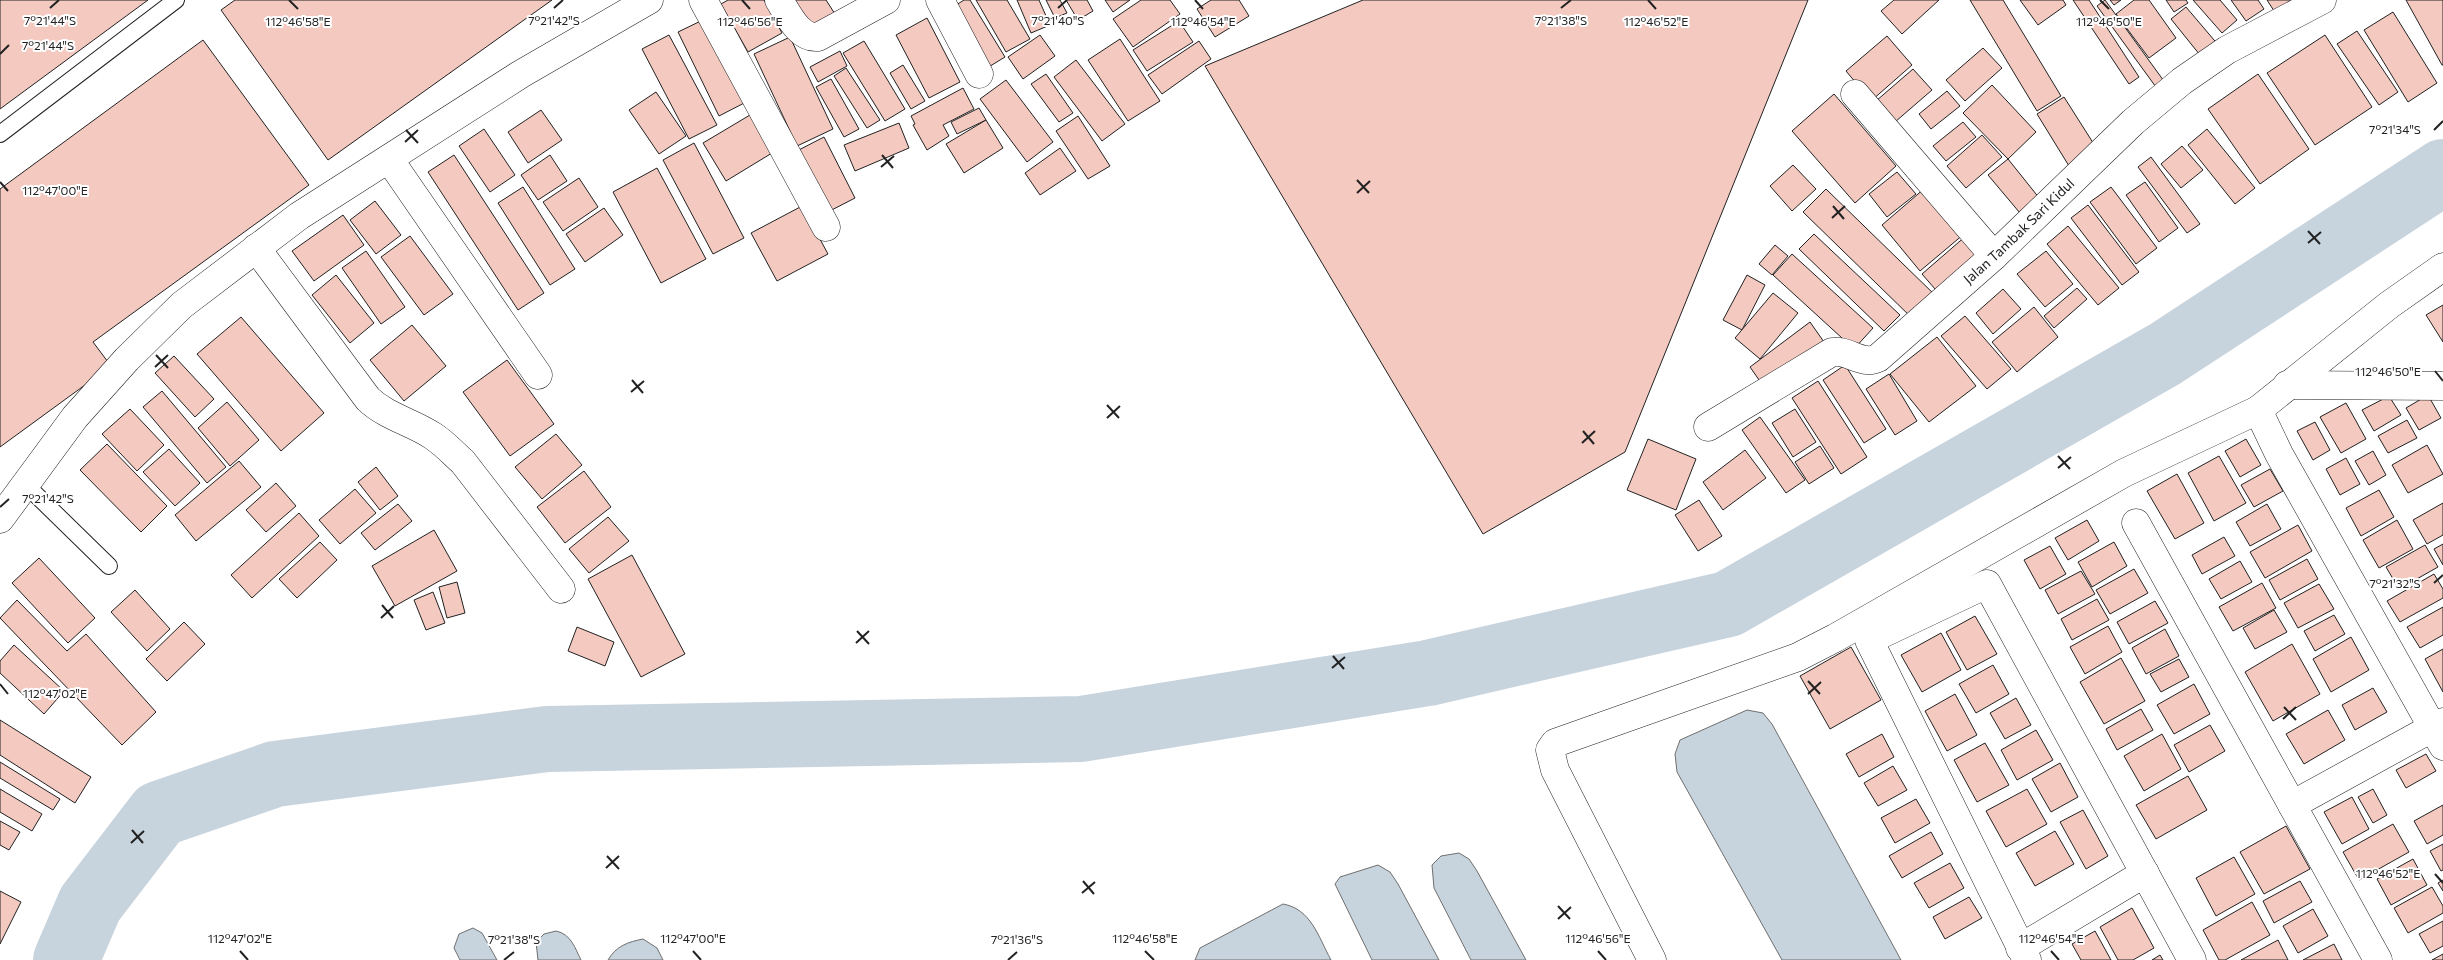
<svg xmlns="http://www.w3.org/2000/svg" width="2443" height="960" font-family="Commissioner,sans-serif">
<style>
.water{fill:#c7d3dd;stroke:#6f6f6f}
.lines{fill:none;stroke-linecap:round;stroke-linejoin:round}
.river{stroke:#c7d3dd;stroke-width:66}
.building{fill:#f3c9c0;stroke:#222}
.lane-casing{stroke:#222;stroke-width:18}
.street-casing{stroke:#222;stroke-width:29}
.lane{stroke:#fff;stroke-width:16}
.street{stroke:#fff;stroke-width:28}
.ticks{fill:none;stroke:#222;stroke-width:2}
.labels{text-anchor:middle;stroke-width:4;stroke-linejoin:round;paint-order:stroke}
.street-label{font-size:14px;fill:#222;stroke:#fff}
.ticks-label{font-size:12px;text-anchor:middle;fill:#222;stroke:#fff;stroke-width:4;stroke-linejoin:round;paint-order:stroke}
</style>
<rect width="100%" height="100%" fill="#fff"/>
<g class="water">
<path d="M1747,710L1763,713L1772,724L1901,960H1782L1677,772L1675,754L1680,740Z"/>
<path d="M1459,853L1469,859L1477,871L1526,960H1471L1434,888L1432,865L1441,856Z"/>
<path d="M1378,865L1390,872L1398,884L1439,960H1372L1335,884L1340,877Z"/>
<path d="M1283,904C1311,909 1318,936 1331,960H1195L1200,948Z"/>
<path d="M473,928L482,933L497,960H460L454,948L459,934Z"/>
<path d="M556,931C571,934 575,948 581,960H538L536,942L544,934Z"/>
<path d="M643,939L657,948L663,960H608C616,946 628,942 643,939Z"/>
</g>
<g class="lines">
<path class="river" d="M66,960L90,904L159,814L275,774L547,739L1081,729L1428,673L1728,604L2165,354L2443,172"/>
</g>
<g class="building">
<path d="M0,0H148L0,109Z"/>
<path d="M235,0H552L328,160L221,10Z"/>
<path d="M728,0H764L782,33L748,52L721,4Z"/>
<path d="M790,0H826L835,14L809,31Z"/>
<path d="M964,0H970L1005,57L987,68L950,9Z"/>
<path d="M976,0H1007L1030,39L1006,52Z"/>
<path d="M1017,0H1039L1050,25L1031,33Z"/>
<path d="M1046,0H1060L1067,13L1055,18Z"/>
<path d="M1066,0H1087L1093,11L1078,20Z"/>
<path d="M1105,0H1130L1113,12Z"/>
<path d="M1141,0H1170L1180,14L1133,47L1113,19Z"/>
<path d="M1211,0H1239L1249,16L1215,37L1197,9Z"/>
<path d="M1363,0H1808L1625,452L1483,534L1205,66Z"/>
<path d="M1894,0H1939L1902,34L1881,11Z"/>
<path d="M1970,0H2003L2061,96L2037,111Z"/>
<path d="M2020,0H2063L2066,5L2038,25Z"/>
<path d="M2073,0H2089L2139,77L2129,84Z"/>
<path d="M2105,0L2169,88L2161,94L2097,6Z"/>
<path d="M2110,0H2121L2114,5Z"/>
<path d="M2134,0H2149L2176,38L2149,58L2116,14Z"/>
<path d="M2166,0H2186L2188,3L2174,12Z"/>
<path d="M2193,0H2220L2237,20L2222,33Z"/>
<path d="M2231,0H2258L2264,9L2246,21Z"/>
<path d="M2267,0H2292L2293,2L2276,14Z"/>
<path d="M2406,0H2443V65H2442Z"/>
<path d="M2186,7L2220,47L2204,60L2171,19Z"/>
<path d="M2393,12L2437,83L2408,102L2364,30Z"/>
<path d="M709,17L750,100L719,116L678,32Z"/>
<path d="M927,18L960,82L929,98L896,35Z"/>
<path d="M1179,21L1193,42L1147,71L1133,50Z"/>
<path d="M2357,31L2398,92L2379,105L2337,44Z"/>
<path d="M669,35L717,125L689,139L642,49Z"/>
<path d="M1040,35L1055,56L1023,79L1008,57Z"/>
<path d="M2325,35L2372,107L2315,145L2267,73Z"/>
<path d="M1887,36L1912,65L1871,101L1846,71Z"/>
<path d="M790,37L833,129L797,146L754,54Z"/>
<path d="M1120,39L1160,101L1128,121L1088,60Z"/>
<path d="M203,40L309,185L93,342L111,366L0,447V189Z"/>
<path d="M864,41L905,109L885,121L843,53Z"/>
<path d="M1199,41L1211,59L1162,94L1148,75Z"/>
<path d="M1983,48L2002,68L1965,101L1946,80Z"/>
<path d="M840,51L847,66L818,82L810,67Z"/>
<path d="M1076,60L1125,124L1102,141L1054,77Z"/>
<path d="M903,65L925,101L911,109L890,73Z"/>
<path d="M846,68L880,120L867,128L834,76Z"/>
<path d="M1913,69L1932,90L1895,122L1876,101Z"/>
<path d="M1046,74L1073,113L1059,122L1031,84Z"/>
<path d="M2258,74L2309,149L2260,184L2208,109Z"/>
<path d="M831,79L859,129L844,137L816,87Z"/>
<path d="M1006,80L1053,142L1027,162L980,99Z"/>
<path d="M1992,85L2036,132L2008,159L1963,113Z"/>
<path d="M963,88L974,109L943,125L949,136L927,150L913,125L915,124L911,116Z"/>
<path d="M1947,91L1960,106L1931,129L1919,114Z"/>
<path d="M656,92L686,136L659,154L629,110Z"/>
<path d="M1834,94L1896,166L1855,203L1792,131Z"/>
<path d="M2064,97L2097,149L2069,166L2037,114Z"/>
<path d="M979,108L986,120L957,134L951,122Z"/>
<path d="M541,110L562,140L528,163L508,132Z"/>
<path d="M755,112L777,150L726,181L703,143Z"/>
<path d="M1078,116L1110,166L1088,179L1056,131Z"/>
<path d="M986,120L1003,148L964,173L946,144Z"/>
<path d="M1963,122L1976,137L1946,161L1933,146Z"/>
<path d="M899,123L909,148L855,171L844,145Z"/>
<path d="M484,129L515,175L490,192L459,146Z"/>
<path d="M2207,129L2255,188L2235,204L2188,145Z"/>
<path d="M1982,135L2002,157L1966,188L1947,166Z"/>
<path d="M824,137L855,198L824,214L793,153Z"/>
<path d="M694,143L744,238L713,254L663,160Z"/>
<path d="M2182,146L2203,170L2181,188L2161,164Z"/>
<path d="M1060,148L1076,171L1040,195L1025,173Z"/>
<path d="M454,155L544,293L518,310L428,172Z"/>
<path d="M550,155L567,181L538,200L521,175Z"/>
<path d="M2151,157L2200,224L2187,233L2138,167Z"/>
<path d="M2008,159L2044,204L2025,219L1988,175Z"/>
<path d="M1793,165L1816,189L1792,211L1770,186Z"/>
<path d="M657,168L706,259L661,283L613,192Z"/>
<path d="M1897,172L1916,194L1887,217L1869,194Z"/>
<path d="M579,178L598,207L563,231L543,202Z"/>
<path d="M2145,182L2178,228L2159,242L2126,195Z"/>
<path d="M523,187L575,269L550,285L498,203Z"/>
<path d="M2111,187L2157,248L2136,264L2090,202Z"/>
<path d="M1925,188L1964,234L1920,271L1882,225Z"/>
<path d="M1826,189L1937,297L1914,320L1803,212Z"/>
<path d="M375,201L401,235L376,254L350,220Z"/>
<path d="M2088,205L2139,272L2122,285L2071,218Z"/>
<path d="M802,206L828,254L777,281L751,233Z"/>
<path d="M604,208L623,235L585,262L566,234Z"/>
<path d="M343,215L364,245L314,281L292,251Z"/>
<path d="M2068,226L2119,288L2098,305L2047,244Z"/>
<path d="M1814,234L1900,315L1884,331L1799,249Z"/>
<path d="M1967,235L1987,258L1942,297L1922,274Z"/>
<path d="M410,236L453,294L424,315L381,257Z"/>
<path d="M1775,245L1788,256L1772,275L1759,264Z"/>
<path d="M366,251L405,307L381,324L342,268Z"/>
<path d="M2046,251L2073,284L2045,307L2017,274Z"/>
<path d="M1792,254L1873,328L1854,349L1773,275Z"/>
<path d="M336,275L374,323L350,343L312,295Z"/>
<path d="M1747,275L1765,285L1742,330L1723,320Z"/>
<path d="M2077,288L2087,299L2054,328L2044,316Z"/>
<path d="M2003,289L2021,309L1993,334L1976,313Z"/>
<path d="M1773,293L1798,313L1760,359L1735,338Z"/>
<path d="M2443,305V342L2426,315Z"/>
<path d="M2034,307L2058,337L2017,372L1992,342Z"/>
<path d="M1965,316L2011,369L1987,389L1941,336Z"/>
<path d="M241,317L324,413L281,451L197,354Z"/>
<path d="M1810,322L1824,342L1764,387L1750,367Z"/>
<path d="M412,325L446,366L404,401L370,360Z"/>
<path d="M1937,337L1976,386L1929,422L1890,374Z"/>
<path d="M174,356L214,399L195,417L155,373Z"/>
<path d="M507,360L554,424L510,456L463,392Z"/>
<path d="M1845,365L1886,429L1864,443L1823,380Z"/>
<path d="M1889,374L1917,421L1895,435L1866,389Z"/>
<path d="M1818,381L1867,457L1841,474L1792,398Z"/>
<path d="M162,391L226,467L207,483L143,407Z"/>
<path d="M2428,395L2441,418L2419,430L2406,408Z"/>
<path d="M2389,396L2401,415L2374,431L2362,410Z"/>
<path d="M227,402L259,440L230,466L198,428Z"/>
<path d="M2346,403L2366,439L2341,453L2320,417Z"/>
<path d="M130,409L164,445L137,471L102,434Z"/>
<path d="M1795,409L1816,442L1793,457L1772,423Z"/>
<path d="M1760,417L1805,480L1786,493L1742,430Z"/>
<path d="M2407,420L2417,438L2388,453L2378,436Z"/>
<path d="M2315,422L2330,450L2313,460L2297,431Z"/>
<path d="M556,434L582,465L542,499L515,467Z"/>
<path d="M1648,439L1696,459L1676,510L1627,490Z"/>
<path d="M2246,439L2261,465L2240,477L2225,451Z"/>
<path d="M107,444L167,506L141,532L80,470Z"/>
<path d="M2427,445L2443,474L2408,493L2392,465Z"/>
<path d="M1820,446L1834,468L1809,484L1795,462Z"/>
<path d="M169,449L200,483L175,506L143,472Z"/>
<path d="M1745,450L1766,478L1723,510L1703,482Z"/>
<path d="M2373,451L2386,475L2369,485L2355,461Z"/>
<path d="M2219,456L2246,503L2214,521L2188,473Z"/>
<path d="M2346,458L2360,484L2340,495L2326,469Z"/>
<path d="M239,461L261,487L196,541L175,515Z"/>
<path d="M376,467L398,496L380,510L358,482Z"/>
<path d="M2270,469L2283,491L2254,507L2241,485Z"/>
<path d="M584,471L611,507L565,543L537,507Z"/>
<path d="M2177,474L2204,523L2175,539L2147,491Z"/>
<path d="M276,483L296,506L266,532L246,510Z"/>
<path d="M355,489L376,513L340,544L319,520Z"/>
<path d="M2379,490L2394,517L2361,536L2346,508Z"/>
<path d="M1699,500L1722,536L1698,551L1675,515Z"/>
<path d="M2443,503V535L2427,544L2413,520Z"/>
<path d="M398,504L412,521L375,550L361,533Z"/>
<path d="M2267,504L2281,529L2250,546L2236,522Z"/>
<path d="M299,513L319,536L252,598L231,575Z"/>
<path d="M608,517L629,541L589,573L569,549Z"/>
<path d="M2087,520L2099,541L2068,560L2055,538Z"/>
<path d="M2397,520L2413,549L2379,568L2363,540Z"/>
<path d="M2298,525L2312,551L2265,578L2250,552Z"/>
<path d="M434,530L457,571L395,606L372,566Z"/>
<path d="M2224,537L2235,556L2202,574L2192,555Z"/>
<path d="M320,542L337,560L297,598L279,579Z"/>
<path d="M2114,542L2127,566L2092,587L2078,562Z"/>
<path d="M2443,544V565L2434,549Z"/>
<path d="M2425,545L2438,567L2399,589L2386,567Z"/>
<path d="M2050,546L2066,574L2040,589L2024,560Z"/>
<path d="M632,555L685,654L641,677L588,579Z"/>
<path d="M39,558L95,618L68,643L12,583Z"/>
<path d="M2307,559L2318,579L2280,600L2269,580Z"/>
<path d="M2240,561L2252,582L2221,599L2209,579Z"/>
<path d="M2134,569L2148,593L2110,614L2096,590Z"/>
<path d="M2081,571L2095,594L2058,614L2045,590Z"/>
<path d="M2434,574L2443,589V598L2400,622L2387,601Z"/>
<path d="M457,582L465,613L447,618L439,587Z"/>
<path d="M2262,583L2276,608L2233,631L2219,607Z"/>
<path d="M2319,584L2334,609L2298,628L2284,603Z"/>
<path d="M135,590L170,629L147,651L111,612Z"/>
<path d="M433,592L445,623L426,630L414,600Z"/>
<path d="M2097,599L2109,620L2072,640L2061,619Z"/>
<path d="M17,600L67,651L86,634L156,712L122,745L0,618Z"/>
<path d="M2155,601L2168,623L2129,644L2117,622Z"/>
<path d="M2443,607V635L2420,648L2407,627Z"/>
<path d="M2274,610L2287,632L2255,649L2243,628Z"/>
<path d="M2334,615L2345,634L2315,651L2304,631Z"/>
<path d="M1975,616L1997,654L1967,670L1946,632Z"/>
<path d="M184,622L205,644L167,681L146,659Z"/>
<path d="M2108,626L2122,652L2085,674L2070,647Z"/>
<path d="M577,627L614,642L605,666L568,651Z"/>
<path d="M2165,629L2179,656L2146,674L2132,648Z"/>
<path d="M1941,633L1961,670L1922,692L1901,655Z"/>
<path d="M2351,637L2369,670L2331,692L2313,659Z"/>
<path d="M2292,644L2320,694L2273,721L2245,672Z"/>
<path d="M14,645L64,691L44,714L0,673V661Z"/>
<path d="M1851,647L1881,700L1830,729L1800,676Z"/>
<path d="M2443,649V692L2425,659Z"/>
<path d="M2121,658L2145,701L2104,724L2080,682Z"/>
<path d="M2179,659L2189,677L2161,692L2150,674Z"/>
<path d="M1993,665L2009,694L1976,713L1959,684Z"/>
<path d="M2194,684L2210,714L2174,734L2157,705Z"/>
<path d="M2373,688L2387,712L2355,730L2342,705Z"/>
<path d="M1955,694L1977,735L1947,751L1925,711Z"/>
<path d="M2016,698L2031,725L2005,739L1990,713Z"/>
<path d="M2141,709L2153,730L2117,750L2106,729Z"/>
<path d="M2328,710L2345,740L2304,764L2286,734Z"/>
<path d="M0,720L91,777L75,803L0,755Z"/>
<path d="M2210,725L2225,751L2189,772L2174,745Z"/>
<path d="M2036,730L2053,760L2017,780L2001,750Z"/>
<path d="M1882,734L1894,757L1859,777L1846,754Z"/>
<path d="M2162,734L2181,769L2144,791L2124,756Z"/>
<path d="M1985,743L2009,785L1977,802L1954,760Z"/>
<path d="M2426,754L2436,771L2406,788L2396,770Z"/>
<path d="M0,762L60,799L53,810L0,778Z"/>
<path d="M2060,763L2078,797L2051,812L2032,779Z"/>
<path d="M1893,766L1907,790L1878,806L1864,783Z"/>
<path d="M2188,776L2207,810L2156,839L2136,805Z"/>
<path d="M0,789L42,814L32,831L0,812Z"/>
<path d="M2027,789L2047,824L2006,847L1986,811Z"/>
<path d="M2373,789L2387,815L2373,823L2358,797Z"/>
<path d="M2352,797L2369,829L2342,844L2324,812Z"/>
<path d="M1916,799L1930,823L1895,843L1881,818Z"/>
<path d="M2443,805V835L2427,844L2414,821Z"/>
<path d="M2083,810L2108,856L2086,869L2060,822Z"/>
<path d="M0,821L20,832L9,850L0,845Z"/>
<path d="M2393,824L2409,852L2359,880L2343,852Z"/>
<path d="M2286,826L2310,869L2264,894L2240,852Z"/>
<path d="M2055,831L2074,864L2035,886L2016,853Z"/>
<path d="M1931,832L1943,854L1902,878L1889,856Z"/>
<path d="M2443,844V870L2441,871L2430,851Z"/>
<path d="M2234,857L2255,894L2216,916L2196,878Z"/>
<path d="M2413,859L2427,885L2391,905L2377,879Z"/>
<path d="M1950,863L1964,888L1929,908L1914,883Z"/>
<path d="M2443,880V891L2438,883Z"/>
<path d="M2300,881L2312,902L2274,923L2263,901Z"/>
<path d="M2432,887L2443,906V913L2408,933L2394,908Z"/>
<path d="M0,891L21,902L0,944Z"/>
<path d="M1969,897L1982,918L1945,939L1933,917Z"/>
<path d="M2252,902L2270,935L2225,960H2219L2203,930Z"/>
<path d="M2132,908L2154,948L2133,960H2118L2100,927Z"/>
<path d="M2313,909L2328,936L2298,953L2283,926Z"/>
<path d="M2443,921V946L2430,953L2419,934Z"/>
<path d="M2095,931L2111,960H2081L2072,944Z"/>
<path d="M2278,940L2288,960H2241Z"/>
<path d="M2334,944L2342,960H2303Z"/>
<path d="M2443,954V960H2432Z"/>
<path d="M2160,955L2163,960H2152Z"/>
</g>
<g class="lines">
<g class="lane-casing">
<g id="lane">
<path d="M0,134L176,0"/>
<path d="M24,483L109,566"/>
</g>
</g>
<g class="street-casing">
<g id="street">
<path d="M703,0L826,227"/>
<path d="M779,0C788,14 799,39 818,37L886,0"/>
<path d="M940,0L979,74"/>
<path d="M1855,94L1994,256"/>
<path d="M389,159L538,375"/>
<path d="M256,248L368,399C387,417 412,422 433,436C444,443 453,453 463,462L561,589"/>
<path d="M2287,385L2443,386"/>
<path d="M2258,410L2279,454L2443,746"/>
<path id="s1" d="M1708,427L1832,352C1848,349 1862,366 1878,358L1994,256L2133,122L2182,81L2227,50L2322,0"/>
<path d="M0,519L75,417L127,359L182,305L299,216L521,74L649,0"/>
<path d="M2136,523L2378,960"/>
<path d="M2292,805L2443,722"/>
<path d="M2020,948L2145,873"/>
<path d="M1652,960L1555,770L1550,750L1555,743L1798,657L1835,638L2124,473L2258,410L2389,305L2443,267"/>
<path d="M2027,960L1869,640L1987,584L2192,960"/>
</g>
</g>
<use href="#lane" class="lane"/>
<use href="#street" class="street"/>
</g>
<path class="ticks" d="M289,0L298,9M742,0L750,9M1195,0L1203,9M1648,0L1656,9M2100,0L2109,9M50,8L59,0M554,8L563,0M1058,8L1067,0M1561,8L1571,0M0,54L9,45M406,130L418,143M2434,130L2443,121M405,142L418,130M882,155L893,168M881,167L894,156M1357,180L1369,193M0,182L8,191M1357,193L1370,181M1833,206L1844,219M1832,218L1845,206M2308,231L2320,244M2308,243L2321,232M156,355L168,368M155,367L168,355M2435,371L2443,381M632,380L643,393M631,392L644,381M1107,405L1119,418M1107,418L1120,406M1583,431L1594,444M1582,443L1595,431M2058,456L2070,469M2058,468L2071,457M0,507L9,499M2434,583L2443,575M382,605L393,618M381,618L394,606M857,631L869,644M856,643L869,631M1333,656L1344,669M1332,668L1345,657M1808,681L1820,694M0,684L8,694M1808,694L1821,682M2284,707L2296,720M2283,719L2296,707M132,830L143,843M131,843L144,831M607,856L619,869M606,868L619,856M2435,874L2443,883M1083,881L1094,894M1082,893L1095,882M1558,906L1570,919M1558,919L1571,907M240,951L248,960M693,951L701,960M1145,951L1154,960M1598,951L1606,960M2051,951L2059,960M504,960L514,952M1008,960L1017,952"/>
<g class="labels">
<g class="street-label">
<text dy="5" stroke="none"><textPath href="#s1" startOffset="382">Jalan Tambak Sari Kidul</textPath></text>
</g>
</g>
<g class="ticks-label">
<text x="50" y="25">7°21'44"S</text>
<text x="554" y="25">7°21'42"S</text>
<text x="1058" y="25">7°21'40"S</text>
<text x="1561" y="25">7°21'38"S</text>
<text x="298" y="26">112°46'58"E</text>
<text x="750" y="26">112°46'56"E</text>
<text x="1203" y="26">112°46'54"E</text>
<text x="1656" y="26">112°46'52"E</text>
<text x="2109" y="26">112°46'50"E</text>
<text x="48" y="50">7°21'44"S</text>
<text x="2395" y="134">7°21'34"S</text>
<text x="55" y="195">112°47'00"E</text>
<text x="2388" y="376">112°46'50"E</text>
<text x="48" y="503">7°21'42"S</text>
<text x="2395" y="588">7°21'32"S</text>
<text x="55" y="698">112°47'02"E</text>
<text x="2388" y="878">112°46'52"E</text>
<text x="240" y="943">112°47'02"E</text>
<text x="693" y="943">112°47'00"E</text>
<text x="1145" y="943">112°46'58"E</text>
<text x="1598" y="943">112°46'56"E</text>
<text x="2051" y="943">112°46'54"E</text>
<text x="514" y="944">7°21'38"S</text>
<text x="1017" y="944">7°21'36"S</text>
</g>
</svg>
